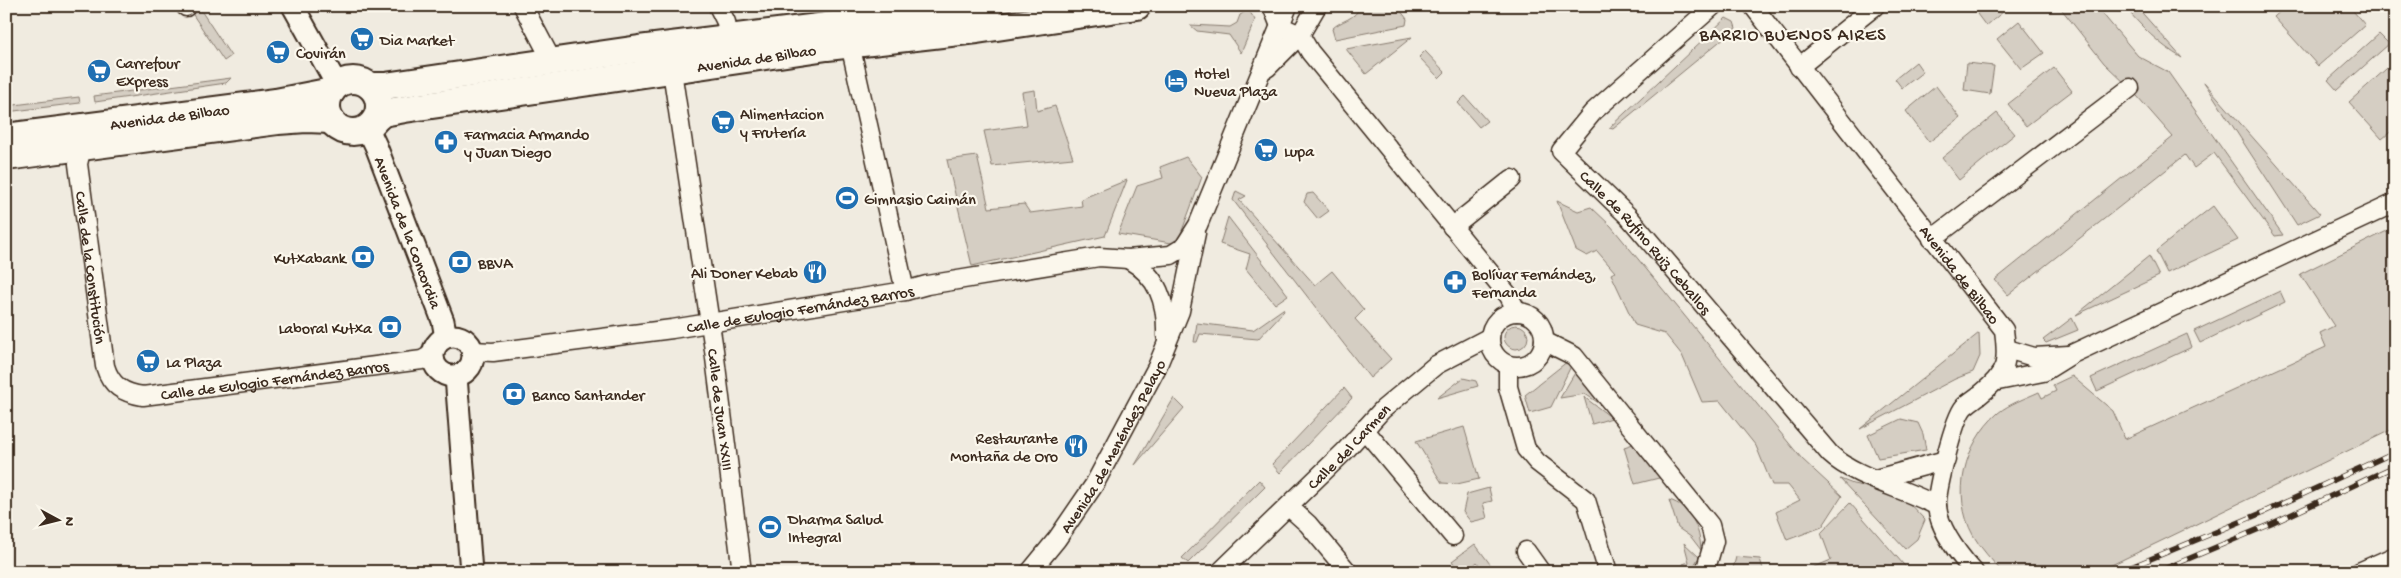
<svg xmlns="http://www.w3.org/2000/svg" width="2401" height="578" font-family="'Gochi Hand',sans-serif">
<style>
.green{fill:#d5cec3;stroke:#887c70}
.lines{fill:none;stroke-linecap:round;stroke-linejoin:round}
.minor-casing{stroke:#3b2a1e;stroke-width:21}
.tertiary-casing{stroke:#3b2a1e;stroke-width:25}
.primary-casing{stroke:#3b2a1e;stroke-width:30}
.minor{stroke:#fbf7ec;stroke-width:18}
.tertiary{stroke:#fbf7ec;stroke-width:21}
.primary{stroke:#fbf7ec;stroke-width:26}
.rail-casing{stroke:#3b2a1e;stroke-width:5.5}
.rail{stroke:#fbf7ec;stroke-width:4;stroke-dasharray:11;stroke-linecap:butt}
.labels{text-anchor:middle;stroke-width:4.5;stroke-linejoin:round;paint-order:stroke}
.poi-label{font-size:16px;fill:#3b2a1e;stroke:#fbf7ec;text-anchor:start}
.street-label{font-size:16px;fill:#3b2a1e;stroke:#fbf7ec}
.neighbourhood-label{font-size:18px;letter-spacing:1px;fill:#3b2a1e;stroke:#fbf7ec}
</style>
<rect width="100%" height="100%" fill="#f0ebe0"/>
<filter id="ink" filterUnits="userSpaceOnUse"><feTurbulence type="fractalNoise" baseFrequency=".02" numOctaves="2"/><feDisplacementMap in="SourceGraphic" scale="10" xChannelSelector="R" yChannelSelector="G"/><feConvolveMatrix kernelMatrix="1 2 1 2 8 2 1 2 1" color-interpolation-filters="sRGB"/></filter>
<g filter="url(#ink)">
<g class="green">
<path d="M187,6H198L231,56L224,61Z"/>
<path d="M1360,6H1397L1407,19L1406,25L1335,39L1332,29C1340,20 1356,20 1360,6Z"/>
<path d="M1986,6H2000L2004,11L1986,26L1977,14Z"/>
<path d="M2059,6H2096L2138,56L2168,72L2283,235L2275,236L2214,153L2194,168L2185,155L2008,295L1995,280L2173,137L2130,88L2104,63Z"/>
<path d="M2124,6H2136L2182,58C2158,44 2142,27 2124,6Z"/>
<path d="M2286,6H2349L2365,25L2318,66L2274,17Z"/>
<path d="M1246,11L1250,12L1255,20L1241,53L1229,35L1197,31L1190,25L1230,27L1237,23L1240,15Z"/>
<path d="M1726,18L1734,22L1736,28L1613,129L1609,128Z"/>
<path d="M2019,21L2044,53L2021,69L1997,39Z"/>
<path d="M2379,34L2389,44L2337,90L2328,80Z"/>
<path d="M1412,37L1366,74L1346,49Z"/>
<path d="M1425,51L1445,72L1439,78L1419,57Z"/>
<path d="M2395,61V128L2382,139L2349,102Z"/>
<path d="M1916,62L1923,72L1902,88L1895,79Z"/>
<path d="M1967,63L1994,66L1990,94L1964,90Z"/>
<path d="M2054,68L2072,91L2026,126L2008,104Z"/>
<path d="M231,78L226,83L95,102L94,96Z"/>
<path d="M2204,82L2320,214L2297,225Z"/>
<path d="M1936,86L1960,118L1929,142L1906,111Z"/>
<path d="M1035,90L1037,111L1055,106L1073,158L992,166L984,131L1027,125L1022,92Z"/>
<path d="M1465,96L1487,121L1479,127L1458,103Z"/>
<path d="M79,97L80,103L6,112V106Z"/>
<path d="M1997,113L2015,134L1959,180L1942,158Z"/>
<path d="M977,156L989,208L1024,204L1030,213L1082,206L1081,199L1127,180L1105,236L972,266L947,160Z"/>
<path d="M1186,157L1202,177L1177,244L1118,234L1137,186L1163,178L1160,167Z"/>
<path d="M1236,191L1246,196L1239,200L1315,285L1332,271L1364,310L1355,319L1391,359L1370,378L1233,200Z"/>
<path d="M1313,193L1329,211L1318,219L1304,202L1307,194Z"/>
<path d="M1557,201L1578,211L1591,207L1611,226L1802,459L1842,496L1822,527L1787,540L1776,512L1800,500L1788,485H1772L1756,446L1720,401L1702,402L1682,355L1665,334L1635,325L1611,274L1615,272L1597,251L1587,256L1576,250Z"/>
<path d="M2213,206L2238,240L2167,273L2156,251Z"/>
<path d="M1228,217L1288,295L1275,304L1246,269L1250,254L1220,244Z"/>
<path d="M2395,227V428L2097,572H2002C1992,560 1981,549 1973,535C1951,495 1964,443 1998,413C2009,404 2026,398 2039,392L2042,398L2056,391L2053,385L2072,376L2113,411L2125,439L2326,347L2320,333L2334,326L2300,274Z"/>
<path d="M2149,256L2159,276L2076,315Z"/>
<path d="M2280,291L2285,302L2200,343L2194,331Z"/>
<path d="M1283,309L1284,311L1258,339L1200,334L1197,342H1194L1197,323L1253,330Z"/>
<path d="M2072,318L2078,330L2046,343L2043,340Z"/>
<circle cx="1516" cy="337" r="12"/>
<path d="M1979,333L1980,356L1973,372L1955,379L1860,429Z"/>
<path d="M2187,334L2192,347L2097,391L2091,378Z"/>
<path d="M1568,361L1571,366L1551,407L1530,413L1525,395Z"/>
<path d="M1576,371L1605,407L1585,394L1560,398Z"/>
<path d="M1463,378L1476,381L1478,386L1437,398Z"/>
<path d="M1344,388L1352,398L1280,473L1272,464Z"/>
<path d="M1584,397L1612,418L1592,424Z"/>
<path d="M1174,398L1184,408L1135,465Z"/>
<path d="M1901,419L1918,423L1923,434L1926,450L1878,458L1868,435Z"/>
<path d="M1464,427L1479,479L1457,484L1442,483L1416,441Z"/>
<path d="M1636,443L1663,477L1635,484L1624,447Z"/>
<path d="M1840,479L1853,484L1899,493L1925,520L1917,539L1905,549Z"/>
<path d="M1259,480L1265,487L1188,563L1182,558Z"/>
<path d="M1489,488L1492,501L1483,503L1487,518L1471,522L1463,512L1467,494Z"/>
<path d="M1669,500C1691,506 1700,529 1701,550L1691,537L1678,528Z"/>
<path d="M1850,503L1910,572H1802L1831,560L1821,533Z"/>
<path d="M1684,543L1699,557L1690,572H1670L1684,568L1683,564L1689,562Z"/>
<path d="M1475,544L1496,572H1486L1477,562L1466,572H1460L1452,561Z"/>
<path d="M1736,557L1760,559L1764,572H1732Z"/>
</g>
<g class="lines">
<g class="minor-casing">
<g id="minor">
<path d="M185,6L186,7"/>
<path d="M523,6L552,61"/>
<path d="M718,6L726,22L728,38"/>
<path d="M1272,6L1280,26L1300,35L1310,52L1509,296L1517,312"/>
<path id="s1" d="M1713,6L1593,112L1561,151L1628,216L1830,454C1856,478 1904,488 1937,506"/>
<path id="s2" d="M1753,6L2004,330C2008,362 2008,372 1982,393C1976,398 1969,402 1964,407C1954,418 1936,491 1937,506C1939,530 1959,555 1974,572"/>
<path d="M850,44L905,291"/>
<path d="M1799,67L1875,6"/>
<path d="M1267,68L1300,35L1317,6"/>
<path id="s3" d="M672,71L714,350L742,572"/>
<path id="s4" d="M85,146L81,151L78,164L105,366C111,386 123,393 143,396L422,360L433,354"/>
<path d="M1452,227L1512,179"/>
<path d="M1932,239L2130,88"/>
<path d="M1128,259C1158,276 1167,302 1166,336"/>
<circle cx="1517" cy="339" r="27"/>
<path d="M1544,341L1574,356L1710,525L1714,541L1705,572"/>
<path d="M2007,349L2034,357L2069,355"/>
<path id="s5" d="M472,351L493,352L672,329L905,291L927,285L1099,257L1128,259L1171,255L1184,247L1198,225L1288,6"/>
<path d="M1508,365V387L1526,449L1537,462L1586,500L1608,572"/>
<path d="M1998,381L2043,372L2072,354L2395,203"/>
<path d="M1364,429L1453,536"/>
<path d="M1876,479L1946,460"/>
<path d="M1289,507L1308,524L1348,572"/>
<path d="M1526,551L1541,572"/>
<path id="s6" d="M1030,572L1057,539L1094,485L1157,367L1180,311L1196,233"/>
<path id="s7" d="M1220,572L1345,451L1382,410L1436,365L1490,337"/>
<path d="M2359,572L2395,556"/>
</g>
</g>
<g class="tertiary-casing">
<g id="tertiary">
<path d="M293,6L337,85"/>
<path id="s8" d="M368,129L376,146L443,321L446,337"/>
<circle cx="453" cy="356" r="20"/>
<path d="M456,376L471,572"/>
</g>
</g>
<g class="primary-casing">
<g id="primary">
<circle cx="353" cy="106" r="26"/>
<path d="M370,86H385L639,49L989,6"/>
<path id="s9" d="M378,117L383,113L405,109L827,47L977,30L1137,6"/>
<path id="s10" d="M6,137L276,102L332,91"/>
<path d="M6,157L278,121L306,119L331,120"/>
</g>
</g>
<use href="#minor" class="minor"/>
<use href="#tertiary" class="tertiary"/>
<use href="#primary" class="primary"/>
<g class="rail-casing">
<g id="rail">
<path d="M2119,572L2264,512L2395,452"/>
<path d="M2157,572L2271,524L2395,466"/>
</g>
</g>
<use href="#rail" class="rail"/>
</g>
</g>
<defs>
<g id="supermarket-disc" transform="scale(1.25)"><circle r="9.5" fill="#1f6fb2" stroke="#fbf7ec"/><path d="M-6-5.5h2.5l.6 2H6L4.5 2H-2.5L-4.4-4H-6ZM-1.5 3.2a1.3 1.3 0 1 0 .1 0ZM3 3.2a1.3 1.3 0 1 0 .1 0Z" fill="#fff"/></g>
<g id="hotel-disc" transform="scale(1.25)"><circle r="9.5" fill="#1f6fb2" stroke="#fbf7ec"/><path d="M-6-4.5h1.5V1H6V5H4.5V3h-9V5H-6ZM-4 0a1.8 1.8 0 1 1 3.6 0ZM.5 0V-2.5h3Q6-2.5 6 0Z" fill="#fff"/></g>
<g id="pharmacy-disc" transform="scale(1.25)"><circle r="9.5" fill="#1f6fb2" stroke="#fbf7ec"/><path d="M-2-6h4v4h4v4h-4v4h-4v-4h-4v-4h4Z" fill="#fff"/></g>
<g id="stadium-disc" transform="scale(1.25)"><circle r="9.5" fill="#1f6fb2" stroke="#fbf7ec"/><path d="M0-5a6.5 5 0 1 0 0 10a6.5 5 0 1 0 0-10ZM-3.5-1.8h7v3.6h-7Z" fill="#fff"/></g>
<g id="bank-disc" transform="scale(1.25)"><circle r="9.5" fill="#1f6fb2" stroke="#fbf7ec"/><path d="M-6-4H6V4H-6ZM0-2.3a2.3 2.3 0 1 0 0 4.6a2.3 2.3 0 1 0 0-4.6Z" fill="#fff"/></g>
<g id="restaurant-disc" transform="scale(1.25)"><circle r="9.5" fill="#1f6fb2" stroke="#fbf7ec"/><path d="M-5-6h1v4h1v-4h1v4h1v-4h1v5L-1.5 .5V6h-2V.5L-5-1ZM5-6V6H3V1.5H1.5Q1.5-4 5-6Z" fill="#fff"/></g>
</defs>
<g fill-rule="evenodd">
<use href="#supermarket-disc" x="362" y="39"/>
<use href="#supermarket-disc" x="278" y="52"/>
<use href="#supermarket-disc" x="99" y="71"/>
<use href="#hotel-disc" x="1176" y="81"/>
<use href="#supermarket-disc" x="723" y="122"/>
<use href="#pharmacy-disc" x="446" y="142"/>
<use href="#supermarket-disc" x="1266" y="150"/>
<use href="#stadium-disc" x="847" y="198"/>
<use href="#bank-disc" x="363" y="257"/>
<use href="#bank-disc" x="460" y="262"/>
<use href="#restaurant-disc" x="815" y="272"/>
<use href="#pharmacy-disc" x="1455" y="282"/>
<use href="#bank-disc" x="390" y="327"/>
<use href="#supermarket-disc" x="148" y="361"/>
<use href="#bank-disc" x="514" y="394"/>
<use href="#restaurant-disc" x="1076" y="446"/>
<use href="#stadium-disc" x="770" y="527"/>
</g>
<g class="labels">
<g class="poi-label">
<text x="380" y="45">Dia Market</text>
<text x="296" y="58">Covirán</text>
<text x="116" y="68">Carrefour<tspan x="116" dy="18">Express</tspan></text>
<text x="1194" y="78">Hotel<tspan x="1194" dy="18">Nueva Plaza</tspan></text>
<text x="740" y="119">Alimentacion<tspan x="740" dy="18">y Frutería</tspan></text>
<text x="464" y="139">Farmacia Armando<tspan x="464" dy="18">y Juan Diego</tspan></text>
<text x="1284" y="156">Lupa</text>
<text x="864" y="204">Gimnasio Caimán</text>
<text x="346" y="263" text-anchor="end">Kutxabank</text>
<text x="478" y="268">BBVA</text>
<text x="798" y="278" text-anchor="end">Ali Doner Kebab</text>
<text x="1472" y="279">Bolívar Fernández,<tspan x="1472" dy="18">Fernanda</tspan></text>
<text x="372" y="333" text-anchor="end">Laboral Kutxa</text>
<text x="166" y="367">La Plaza</text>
<text x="532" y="400">Banco Santander</text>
<text x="1058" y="443" text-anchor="end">Restaurante<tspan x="1058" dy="18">Montaña de Oro</tspan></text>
<text x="788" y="524">Dharma Salud<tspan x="788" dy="18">Integral</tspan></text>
</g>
<g class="street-label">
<text dy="6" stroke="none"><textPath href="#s9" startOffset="384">Avenida de Bilbao</textPath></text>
<text dy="6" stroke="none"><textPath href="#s10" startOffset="165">Avenida de Bilbao</textPath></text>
<text dy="6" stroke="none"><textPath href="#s8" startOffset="111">Avenida de la Concordia</textPath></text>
<text dy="6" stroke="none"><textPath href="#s1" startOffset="335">Calle de Rufino Ruiz Ceballos</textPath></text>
<text dy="6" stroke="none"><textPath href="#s4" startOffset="124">Calle de la Constitución</textPath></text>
<text dy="6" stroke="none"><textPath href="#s2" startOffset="339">Avenida de Bilbao</textPath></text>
<text dy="6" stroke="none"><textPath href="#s5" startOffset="331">Calle de Eulogio Fernández Barros</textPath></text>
<text dy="6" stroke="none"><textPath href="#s4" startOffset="408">Calle de Eulogio Fernández Barros</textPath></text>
<text dy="6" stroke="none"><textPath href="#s3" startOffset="342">Calle de Juan XXIII</textPath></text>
<text dy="6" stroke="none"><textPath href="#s6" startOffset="151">Avenida de Menéndez Pelayo</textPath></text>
<text dy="6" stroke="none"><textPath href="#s7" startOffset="180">Calle del Carmen</textPath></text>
</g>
<g class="neighbourhood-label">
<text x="1793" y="40">BARRIO BUENOS AIRES</text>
</g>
</g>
<rect width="2401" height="578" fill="none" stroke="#fbf7ec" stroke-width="25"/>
<rect x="12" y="12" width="2376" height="553" fill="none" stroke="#3b2a1e" stroke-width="2" filter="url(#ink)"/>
<g transform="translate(58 520) rotate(97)" stroke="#fbf7ec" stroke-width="4" paint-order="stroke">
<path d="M0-4L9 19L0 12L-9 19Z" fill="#3b2a1e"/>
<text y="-8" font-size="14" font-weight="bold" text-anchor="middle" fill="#3b2a1e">N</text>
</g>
</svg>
